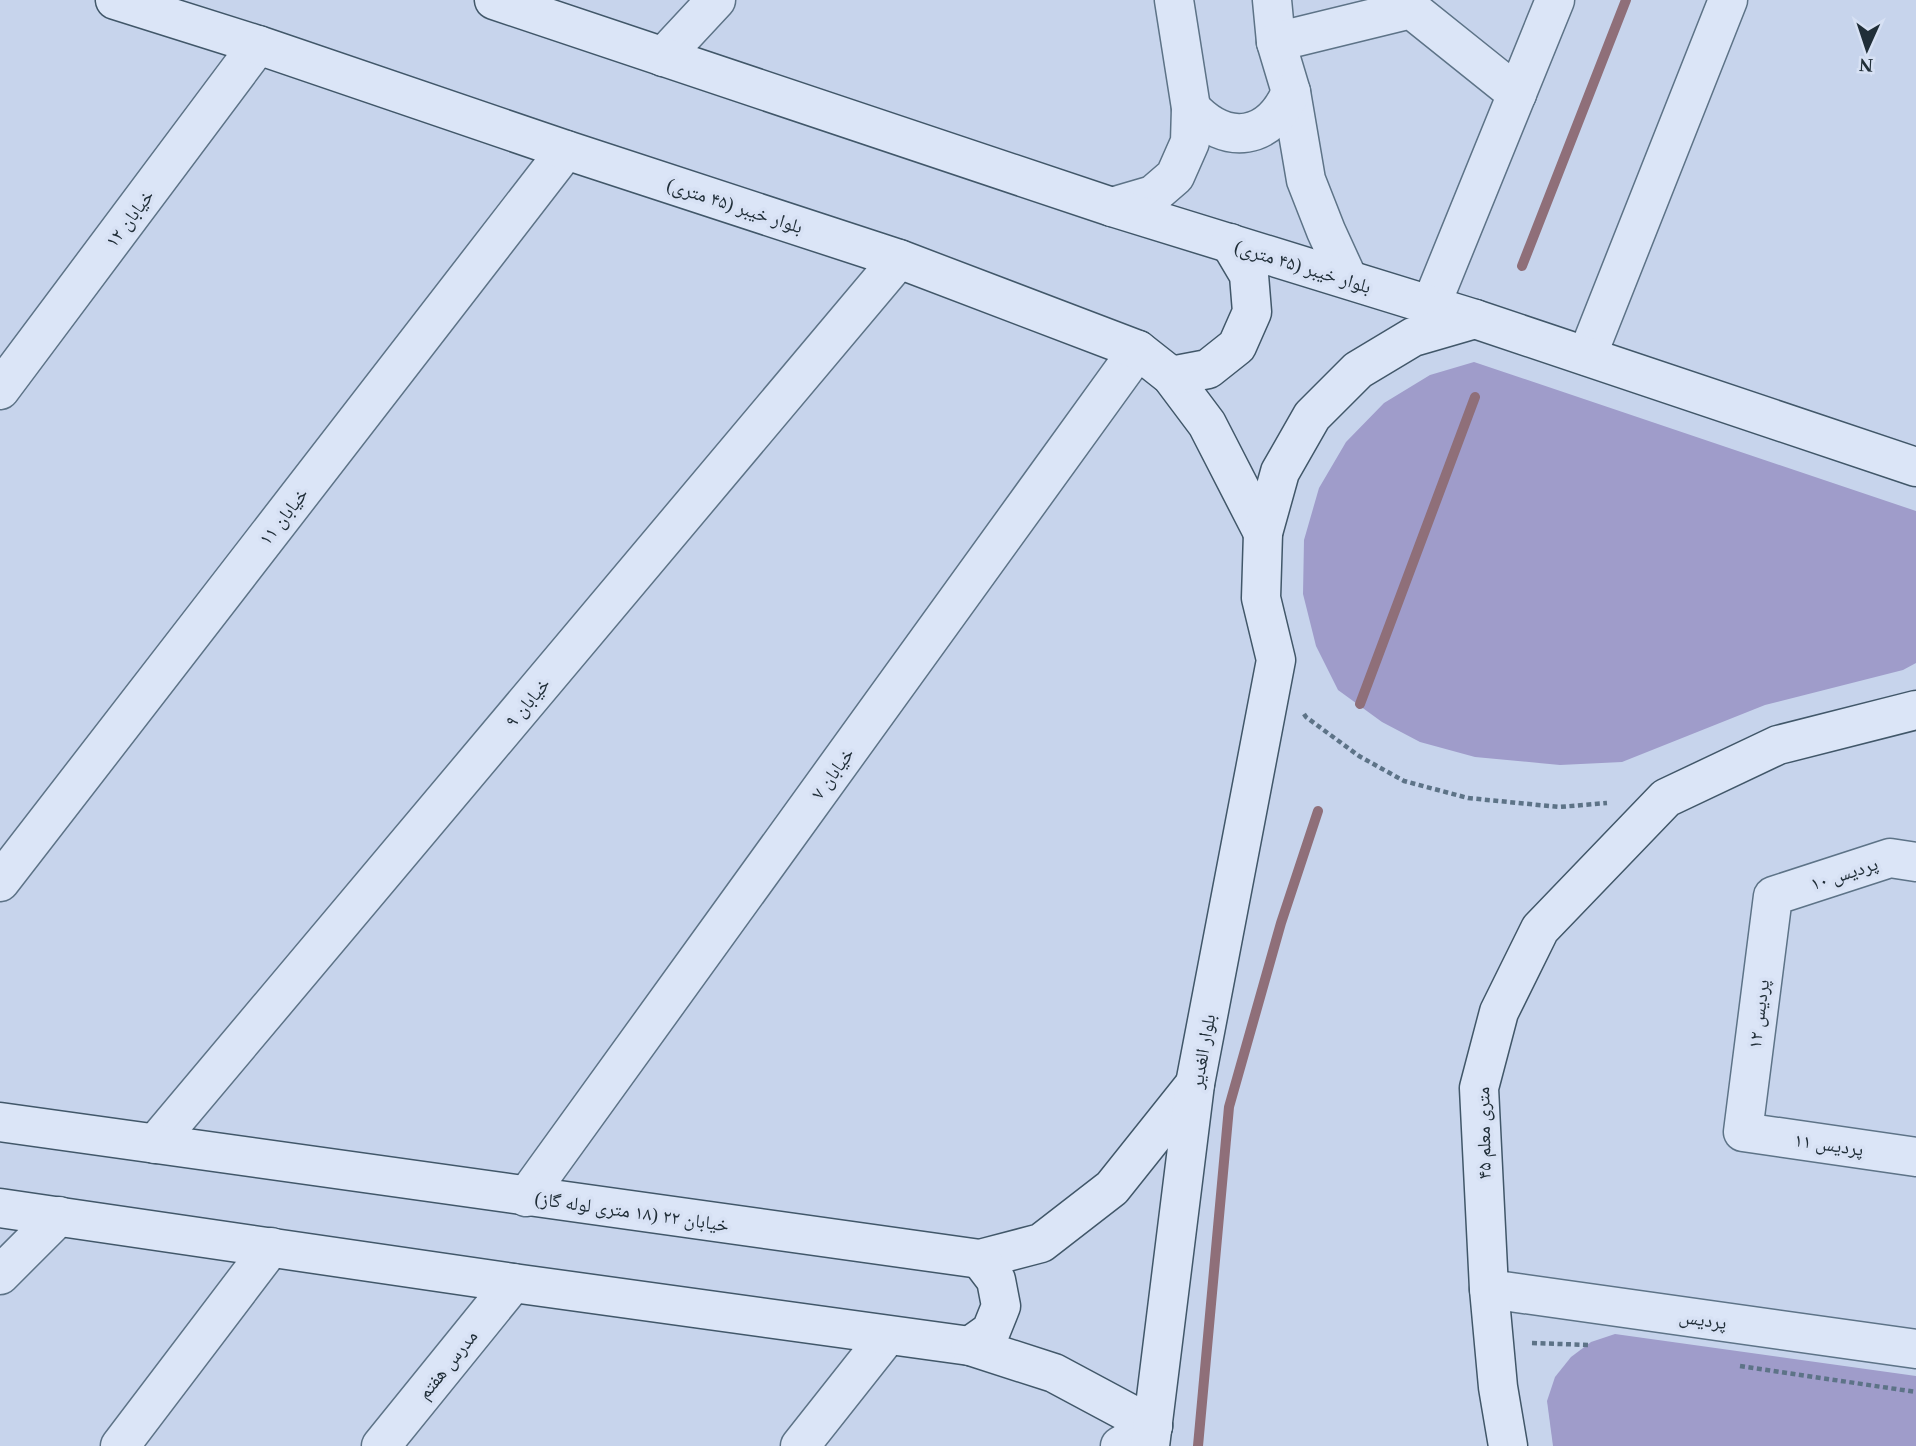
<svg xmlns="http://www.w3.org/2000/svg" width="1916" height="1446" font-family="'Times New Roman','Noto Naskh Arabic',serif">
<style>
.green{fill:#9f9cca}
.lines{fill:none;stroke-linecap:round;stroke-linejoin:round}
.stream{stroke:#8f6f79;stroke-width:10}
.minor-casing{stroke:#5d7387;stroke-width:41}
.tertiary-casing{stroke:#5d7387;stroke-width:41}
.secondary-casing{stroke:#415769;stroke-width:41}
.path{stroke:#5d7387;stroke-width:4.5;stroke-dasharray:5 3.5;stroke-linecap:butt}
.minor{stroke:#dbe5f7;stroke-width:38}
.tertiary{stroke:#dbe5f7;stroke-width:38}
.secondary{stroke:#dbe5f7;stroke-width:38}
.labels{text-anchor:middle;stroke-width:7;stroke-linejoin:round;paint-order:stroke}
.street-label{font-size:19px;fill:#202e38;stroke:#d7e1f4}
</style>
<rect width="100%" height="100%" fill="#c7d4ec"/>
<g class="green">
<path d="M1474,362L1916,511V663L1903,670L1765,705L1622,762L1560,765L1475,757L1420,742L1382,722L1338,690L1316,646L1303,594L1304,540L1319,488L1346,442L1384,403L1430,375Z"/>
<path d="M1615,1334L1916,1376V1446H1553L1547,1401L1555,1377L1571,1357L1591,1342Z"/>
</g>
<g class="lines">
<g class="stream">
<path d="M1522,266L1626,0"/>
<path d="M1360,704L1475,397"/>
<path d="M1198,1446L1229,1107L1281,923L1318,811"/>
</g>
<g class="minor-casing">
<g id="minor">
<path d="M1272,0L1276,42L1291,92L1306,180L1326,231L1348,279"/>
<path d="M1276,42L1411,9L1517,94"/>
<path d="M663,57L716,0"/>
<path d="M1191,108C1227,147 1270,140 1291,92"/>
<path d="M1112,207L1153,195L1175,176L1190,142L1191,108L1174,0"/>
<path d="M1431,305L1555,0"/>
<path d="M1587,356L1728,0"/>
<path d="M0,390L258,45"/>
<path d="M1916,862L1890,858L1773,896L1743,1132L1916,1157"/>
<path d="M0,882L566,150"/>
<path d="M155,1144L899,259"/>
<path d="M526,1197L1138,350"/>
<path d="M0,1275L59,1216"/>
<path d="M1489,1289L1916,1349"/>
<path d="M120,1446L271,1247"/>
<path d="M800,1446L887,1336"/>
<path d="M1120,1446L1153,1426"/>
</g>
</g>
<g class="tertiary-casing">
<path id="tertiary" d="M381,1446L513,1283"/>
</g>
<g class="secondary-casing">
<g id="secondary">
<path d="M115,0L258,45L566,150L899,259L1138,350L1171,376L1207,424L1263,533"/>
<path d="M494,0L1112,207L1475,319"/>
<path d="M1171,376L1208,369L1237,346L1252,312L1249,275L1230,243"/>
<path d="M0,1122L980,1259L1041,1243L1112,1188L1195,1084"/>
<path d="M0,1208L513,1283L970,1346L1054,1373L1153,1426"/>
<path d="M970,1346L991,1331L1001,1306L996,1280L980,1259"/>
<path d="M1150,1446L1195,1084L1276,660L1261,598L1263,533L1280,472L1312,416L1358,370L1413,337L1475,319L1916,467"/>
<path d="M1508,1446L1498,1387L1489,1289L1479,1088L1499,1012L1540,929L1666,798L1778,745L1916,710"/>
</g>
</g>
<g class="path">
<path d="M1304,714L1306,717L1359,756L1404,781L1468,798L1559,807L1607,803"/>
<path d="M1532,1343L1590,1345"/>
<path d="M1740,1366L1916,1392"/>
</g>
<use href="#minor" class="minor"/>
<use href="#tertiary" class="tertiary"/>
<use href="#secondary" class="secondary"/>
</g>
<g class="labels">
<g class="street-label">
<text transform="translate(735 205) rotate(18)" y="7">بلوار خیبر (۴۵ متری)</text>
<text transform="translate(129 218) rotate(-53)" y="7">خیابان ۱۲</text>
<text transform="translate(1303 266) rotate(17)" y="7">بلوار خیبر (۴۵ متری)</text>
<text transform="translate(283 516) rotate(-52)" y="7">خیابان ۱۱</text>
<text transform="translate(527 702) rotate(-50)" y="7">خیابان ۹</text>
<text transform="translate(832 773) rotate(-54)" y="7">خیابان ۷</text>
<text transform="translate(1844 873) rotate(-18)" y="7">پردیس ۱۰</text>
<text transform="translate(1758 1014) rotate(-83)" y="7">پردیس ۱۲</text>
<text transform="translate(1202 1051) rotate(-80)" y="7">بلوار الغدیر</text>
<text transform="translate(1483 1133) rotate(-91)" y="7">۴۵ متری معلم</text>
<text transform="translate(1829 1144) rotate(8)" y="7">پردیس ۱۱</text>
<text transform="translate(632 1211) rotate(8)" y="7">خیابان ۲۲ (۱۸ متری لوله گاز)</text>
<text transform="translate(1703 1319) rotate(8)" y="7">پردیس</text>
<text transform="translate(447 1364) rotate(-51)" y="7">مدرس هفتم</text>
</g>
</g>
<g transform="translate(1867 49) rotate(183)" stroke="#d7e1f4" stroke-width="5" paint-order="stroke">
<path d="M0-5L12 26L0 18L-12 26Z" fill="#202e38"/>
<text y="-10" font-size="19" font-weight="bold" text-anchor="middle" fill="#202e38">N</text>
</g>
</svg>
